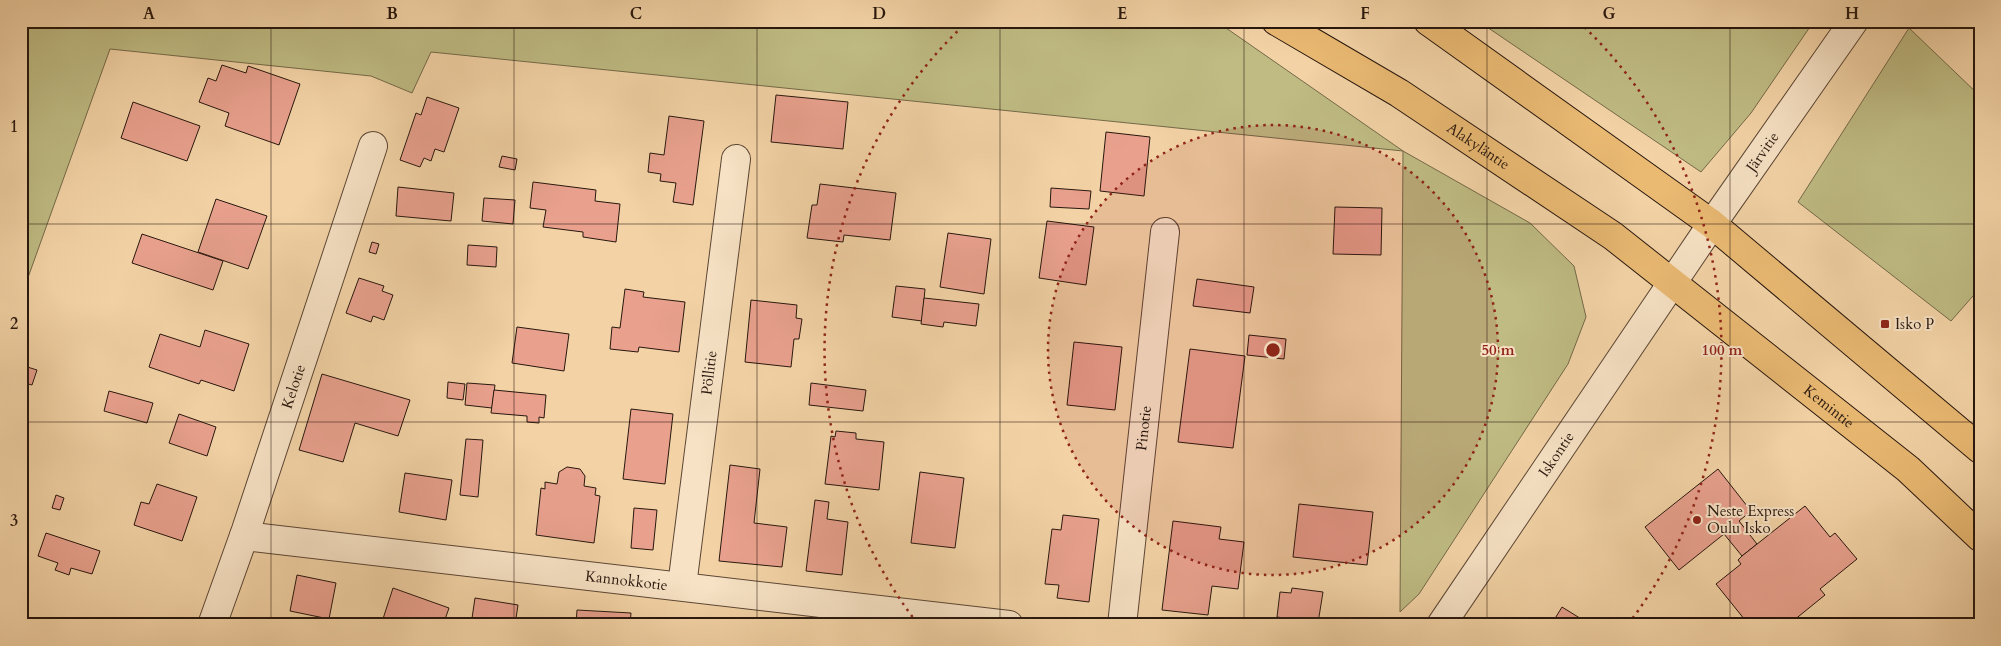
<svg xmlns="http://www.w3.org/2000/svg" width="2001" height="646" font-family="Cardo,serif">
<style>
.green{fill:#bfbb83;stroke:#746948}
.building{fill:#e9a18e;stroke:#28170e}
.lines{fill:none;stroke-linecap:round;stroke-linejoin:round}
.minor-casing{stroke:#5b4634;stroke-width:30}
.major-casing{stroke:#28170e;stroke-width:30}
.minor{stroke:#f7e2c5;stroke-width:28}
.major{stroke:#eaba73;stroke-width:28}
.grid{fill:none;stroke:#28170e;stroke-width:1;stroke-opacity:0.55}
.ring{fill:none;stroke:#8f2418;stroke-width:2.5;stroke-dasharray:2.5 5}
.poi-dot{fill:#8f2418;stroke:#f7e2c5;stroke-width:2}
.labels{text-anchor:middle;stroke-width:4;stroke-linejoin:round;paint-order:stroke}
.street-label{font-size:15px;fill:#28170e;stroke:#f7e2c5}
.poi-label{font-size:15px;fill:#28170e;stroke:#f7e2c5;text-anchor:start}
.centre{fill:#8f2418;stroke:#f7e2c5;stroke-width:2.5}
.ring-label{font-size:15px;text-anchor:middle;font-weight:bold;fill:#8f2418;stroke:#f7e2c5;stroke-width:4;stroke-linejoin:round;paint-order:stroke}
.neatline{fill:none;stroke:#28170e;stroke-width:2}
.grid-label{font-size:16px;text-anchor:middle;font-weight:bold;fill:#28170e}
</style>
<rect width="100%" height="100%" fill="#f3d3a6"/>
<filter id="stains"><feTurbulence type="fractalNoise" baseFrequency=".004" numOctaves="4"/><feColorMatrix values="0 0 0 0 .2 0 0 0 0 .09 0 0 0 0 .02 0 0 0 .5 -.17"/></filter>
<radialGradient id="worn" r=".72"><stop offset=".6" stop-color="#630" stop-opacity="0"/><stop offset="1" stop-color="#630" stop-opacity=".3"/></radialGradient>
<g class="green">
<path d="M21,21H1216L1403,151L1530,223L1574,266L1586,317L1568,364L1419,594L1400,612L1403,151L431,52L412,93L371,76L110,49L21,297Z"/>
<path d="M1478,21H1814L1751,113L1701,172Z"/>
<path d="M1909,28L1980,96V288L1951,321L1798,202Z"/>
</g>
<g class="building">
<path d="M222,65L246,73L248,66L300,84L279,145L225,126L229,113L199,102L208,78L216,81Z"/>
<path d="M776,95L848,102L843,149L771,142Z"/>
<path d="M427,97L459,108L444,152L435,149L431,161L424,158L420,167L400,160L416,113L421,115Z"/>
<path d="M133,102L200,126L187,161L121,138Z"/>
<path d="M669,116L704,121L693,205L673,202L676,183L660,181L661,174L648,172L650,153L664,155Z"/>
<path d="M1106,132L1150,137L1144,196L1100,191Z"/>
<path d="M502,156L517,159L515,170L499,167Z"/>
<path d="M533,182L596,190L595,201L620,204L616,242L583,237V232L543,227L546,210L530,208Z"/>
<path d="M820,184L896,193L890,240L844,235L843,242L807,238L812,205H817Z"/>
<path d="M398,187L454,193L451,221L396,216Z"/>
<path d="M1051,188L1091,191L1089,209L1050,207Z"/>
<path d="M484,198L515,200L513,224L482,221Z"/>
<path d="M216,199L267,216L248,269L198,252Z"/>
<path d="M1335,207L1382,208L1381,255L1333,254Z"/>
<path d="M1047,221L1094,227L1086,285L1039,278Z"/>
<path d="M948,233L991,239L984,294L940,287Z"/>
<path d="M142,234L223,261L213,290L132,263Z"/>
<path d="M372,242L379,244L376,254L369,252Z"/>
<path d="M468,245L497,247L496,267L467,265Z"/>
<path d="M359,278L384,286L382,291L393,295L384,320L373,316L371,322L346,313Z"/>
<path d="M1197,279L1254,287L1250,313L1193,306Z"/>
<path d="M896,286L925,289L922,321L892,317Z"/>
<path d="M625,289L644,292L643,297L685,302L679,352L639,347L638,352L610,349L612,327L620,328Z"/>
<path d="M924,298L979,304L976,326L944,322L943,327L921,324Z"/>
<path d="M751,300L797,305L796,318L802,319L799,339H794L791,367L745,362Z"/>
<path d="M517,327L569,334L564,371L512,363Z"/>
<path d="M205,330L249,344L234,391L201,380L199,384L149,367L160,334L200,347Z"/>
<path d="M1249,335L1286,339L1284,359L1247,355Z"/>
<path d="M1074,342L1122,347L1115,410L1067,405Z"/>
<path d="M1190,349L1245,356L1233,448L1178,442Z"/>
<path d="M21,365L37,370L32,385L21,382Z"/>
<path d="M322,374L410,400L398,436L355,423L343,462L299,450Z"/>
<path d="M448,382L465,384L463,400L447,398Z"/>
<path d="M467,383L495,385L492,408L465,405Z"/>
<path d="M811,383L866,390L863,411L809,405Z"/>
<path d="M494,390L546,395L544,418L539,417V423L527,422V416L491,413Z"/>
<path d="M109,391L153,403L147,423L104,411Z"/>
<path d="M631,409L673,414L665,484L623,479Z"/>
<path d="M179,414L216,427L207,456L169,443Z"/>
<path d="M836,431L856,433V439L884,442L879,490L825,484L831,436L835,437Z"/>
<path d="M466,439L483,440L478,497L460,495Z"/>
<path d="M730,465L760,469L754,523L787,527L782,567L719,561Z"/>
<path d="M567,467L580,469L585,476L584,486L596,488L595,495L600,496L594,543L536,535L541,488L545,489V482L557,484L559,472Z"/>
<path d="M1718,469L1751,511L1739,521L1757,544L1742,556L1724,534L1679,570L1645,527Z"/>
<path d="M920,472L964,478L955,548L911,543Z"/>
<path d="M405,473L452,480L446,520L399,512Z"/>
<path d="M157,484L197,497L182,541L134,525L141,502L149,504Z"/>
<path d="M56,495L64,498L60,510L52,508Z"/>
<path d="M815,500L829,502L827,519L848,522L842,575L806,571Z"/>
<path d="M1299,504L1373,512L1367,565L1293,557Z"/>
<path d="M1805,506L1830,537L1835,533L1857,559L1820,589L1825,595L1788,625H1749L1716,584L1741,564L1738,560L1742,556Z"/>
<path d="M634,508L657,510L653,550L631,548Z"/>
<path d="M1063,515L1099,519L1089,602L1057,598L1059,585L1045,584L1052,529L1061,530Z"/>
<path d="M1173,521L1221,527L1219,539L1244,542L1238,589L1212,586L1208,615L1162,610Z"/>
<path d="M46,533L100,551L92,574L71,568L69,575L55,570L58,563L38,556Z"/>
<path d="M297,575L336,583L329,619L290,611Z"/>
<path d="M393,588L449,608L443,625H381Z"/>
<path d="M1292,588L1323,592L1318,623L1277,617L1280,592L1291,593Z"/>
<path d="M475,598L518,605L515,625H471Z"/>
<path d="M1562,607L1591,625H1551Z"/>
<path d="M577,610L631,613L630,625H576Z"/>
</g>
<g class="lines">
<g class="minor-casing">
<g id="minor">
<path id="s1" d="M244,536L1009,625"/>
<path id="s2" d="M682,586L736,159"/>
<path id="s3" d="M212,625L246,530L373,146"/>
<path id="s4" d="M1122,625L1165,232"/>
<path id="s5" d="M1441,625L1712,224L1854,21"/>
</g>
</g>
<g class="major-casing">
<g id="major">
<path id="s6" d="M1276,21L1399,93L1613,236L1908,469L1980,537"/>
<path d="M1428,21L1712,224L1980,449"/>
</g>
</g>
<use href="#minor" class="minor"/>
<use href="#major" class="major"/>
</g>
<path class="grid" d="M271,21V625M514,21V625M757,21V625M1000,21V625M1244,21V625M1487,21V625M1730,21V625M21,224H1980M21,422H1980"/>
<circle cx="1273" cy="350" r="225" fill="#8f2418" fill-opacity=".12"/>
<g class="ring">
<circle cx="1273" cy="350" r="225"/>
<path d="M917 623A449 449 0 0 1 967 22M1579 22A449 449 0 0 1 1629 623"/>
</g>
<g class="poi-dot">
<rect x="1880" y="319" width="10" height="10" rx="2.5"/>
<circle cx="1697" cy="520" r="5"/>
</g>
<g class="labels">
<g class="street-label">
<text dy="5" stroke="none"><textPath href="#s6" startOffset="238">Alakyläntie</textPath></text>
<text dy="5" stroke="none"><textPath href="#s5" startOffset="572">Järvitie</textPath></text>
<text dy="5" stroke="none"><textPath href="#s2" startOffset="215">Pöllitie</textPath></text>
<text dy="5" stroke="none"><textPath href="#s3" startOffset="252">Kelotie</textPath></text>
<text dy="5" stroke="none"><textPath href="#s6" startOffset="675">Kemintie</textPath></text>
<text dy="5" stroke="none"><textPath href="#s4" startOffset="198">Pinotie</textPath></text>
<text dy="5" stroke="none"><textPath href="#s5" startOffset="206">Iskontie</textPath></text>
<text dy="5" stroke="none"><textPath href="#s1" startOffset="385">Kannokkotie</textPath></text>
</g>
<g class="poi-label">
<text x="1895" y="329">Isko P</text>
<text x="1707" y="516">Neste Express<tspan x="1707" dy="17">Oulu Isko</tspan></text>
</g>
</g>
<circle cx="1273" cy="350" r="8" class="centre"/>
<g class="ring-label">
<text x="1498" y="355">50 m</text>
<text x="1722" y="355">100 m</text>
</g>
<rect width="2001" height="646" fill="none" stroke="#f3d3a6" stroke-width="55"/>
<rect x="28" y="28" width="1946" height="590" class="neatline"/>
<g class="grid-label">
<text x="149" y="19">A</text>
<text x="392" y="19">B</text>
<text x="636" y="19">C</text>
<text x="879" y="19">D</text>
<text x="1122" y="19">E</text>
<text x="1365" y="19">F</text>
<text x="1609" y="19">G</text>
<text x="1852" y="19">H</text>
<text x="14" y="132">1</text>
<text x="14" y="329">2</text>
<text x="14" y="526">3</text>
</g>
<rect width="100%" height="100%" filter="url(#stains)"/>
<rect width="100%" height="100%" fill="url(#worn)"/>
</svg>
